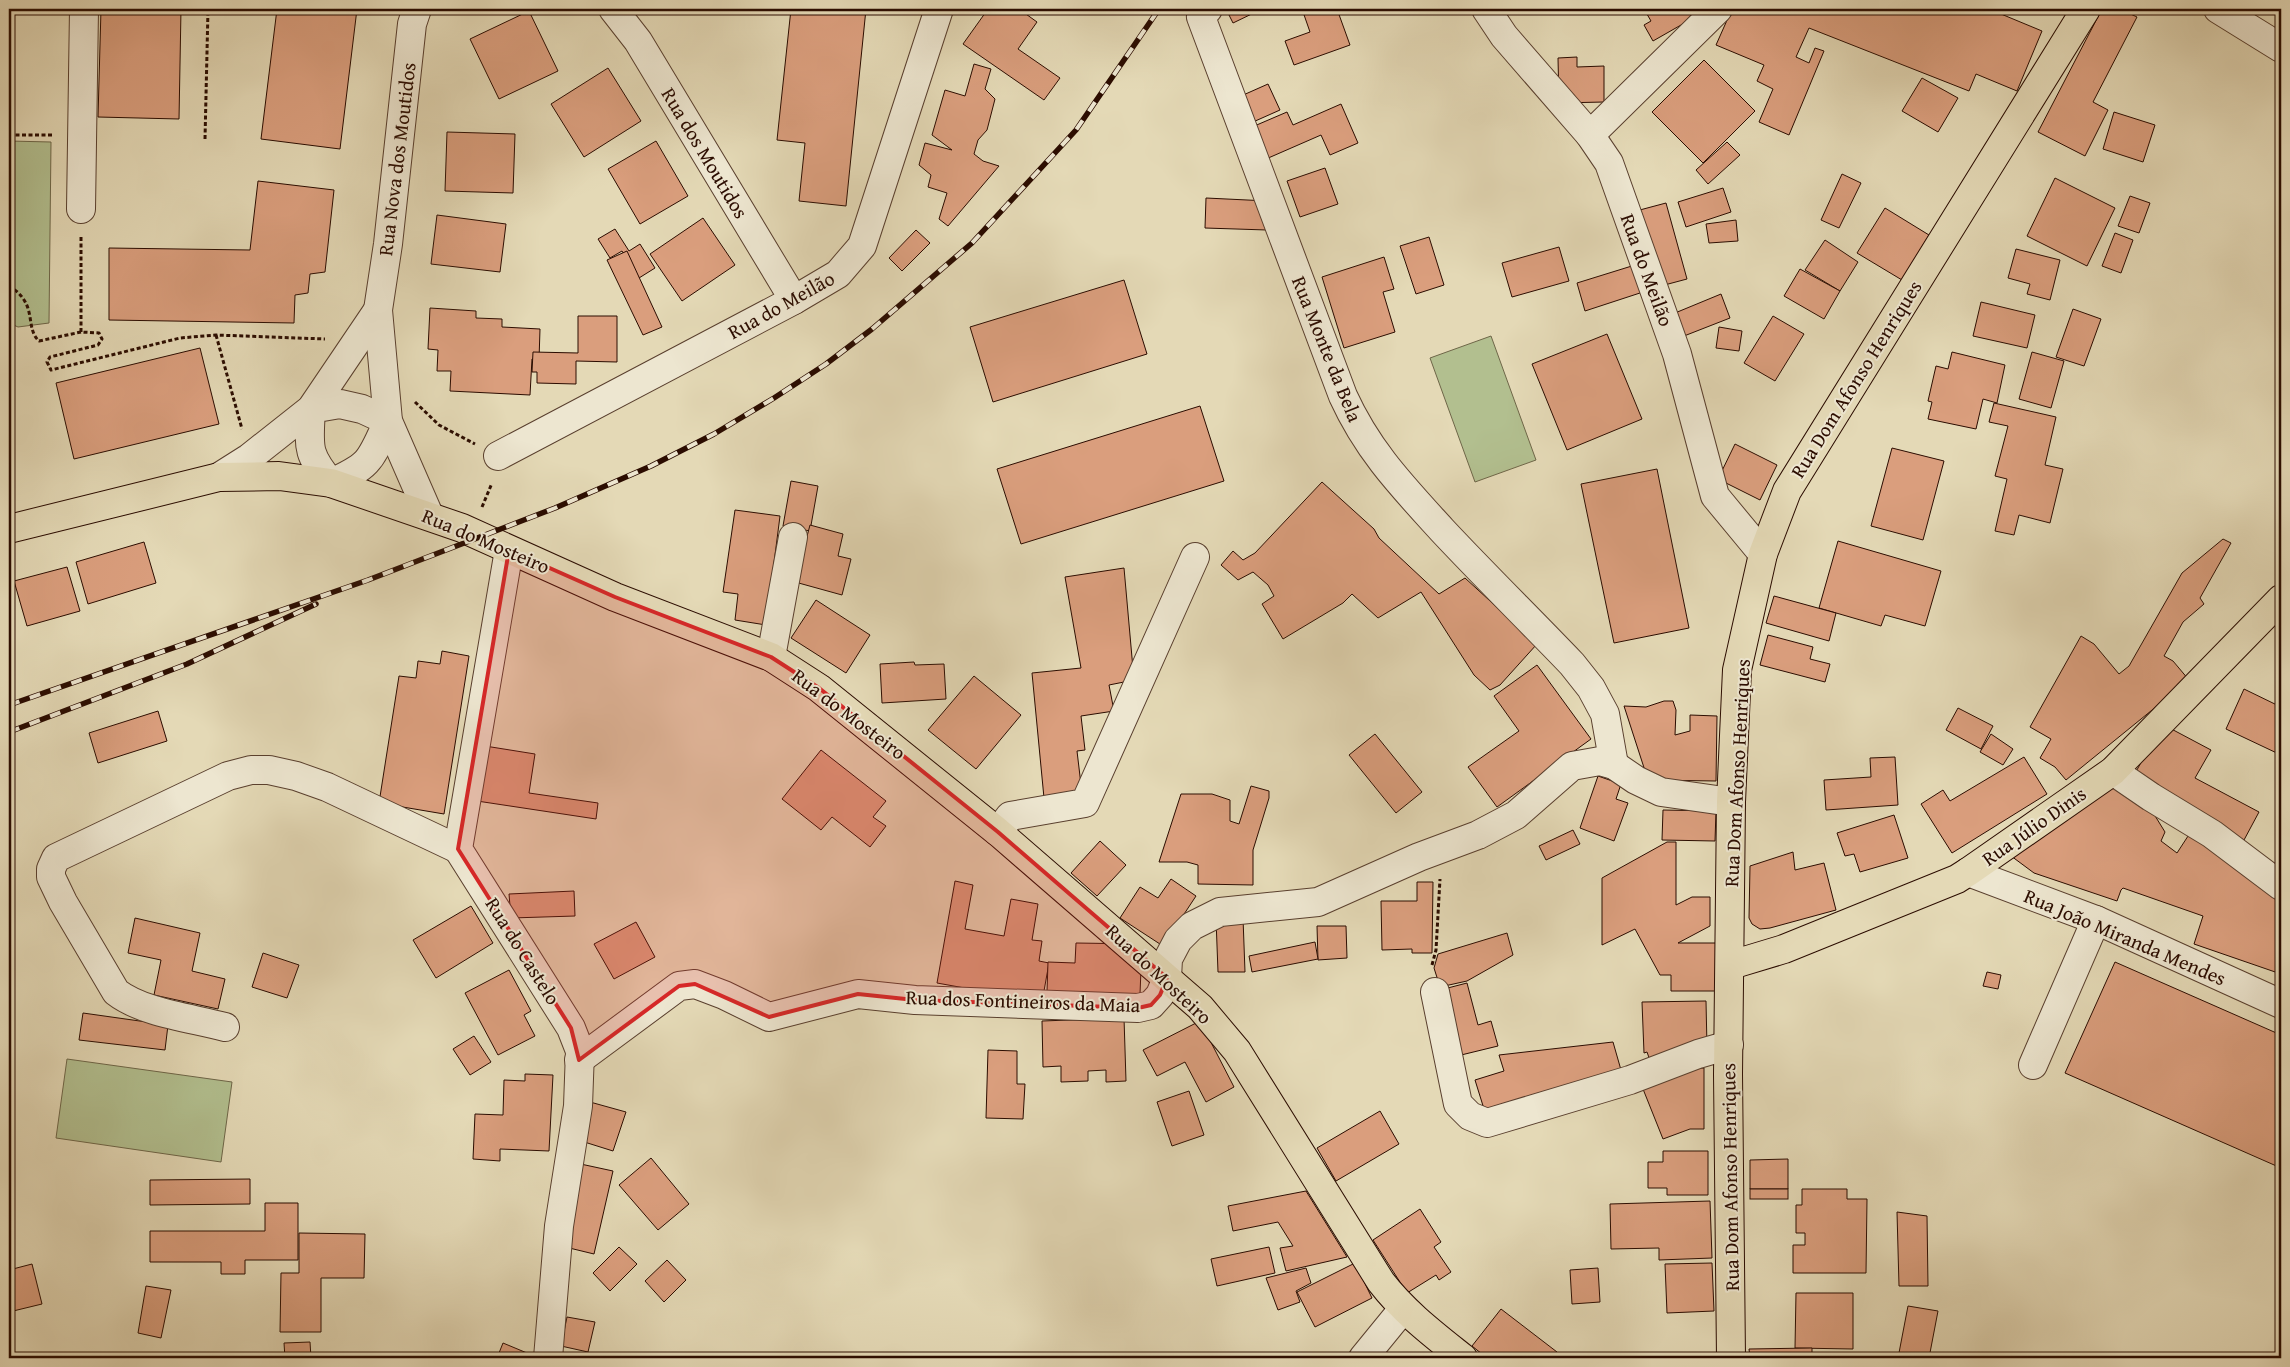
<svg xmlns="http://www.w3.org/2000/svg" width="2290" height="1367" font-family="'Gentium Book Plus',serif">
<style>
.green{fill:#b2bf8f;stroke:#6e6648}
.building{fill:#da9e7d;stroke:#2b0c00}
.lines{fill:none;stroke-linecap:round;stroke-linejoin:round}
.minor-casing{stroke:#593f2e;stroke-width:30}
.major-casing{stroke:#2b0c00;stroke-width:30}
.path{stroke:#2b0c00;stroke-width:3;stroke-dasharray:4 2.5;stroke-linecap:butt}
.minor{stroke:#ede6d0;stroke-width:28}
.major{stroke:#e4d9b6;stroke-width:28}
.rail-casing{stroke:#2b0c00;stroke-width:5.5}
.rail{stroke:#ede6d0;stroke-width:4;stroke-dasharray:11;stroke-linecap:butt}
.marked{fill:#d62828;fill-opacity:0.2;stroke:#d62828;stroke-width:4;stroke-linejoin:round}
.labels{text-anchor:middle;stroke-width:4;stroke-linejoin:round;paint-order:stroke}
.street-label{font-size:20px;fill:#2b0c00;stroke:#ede6d0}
</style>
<rect width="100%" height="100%" fill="#e4d9b6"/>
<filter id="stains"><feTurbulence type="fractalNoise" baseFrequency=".004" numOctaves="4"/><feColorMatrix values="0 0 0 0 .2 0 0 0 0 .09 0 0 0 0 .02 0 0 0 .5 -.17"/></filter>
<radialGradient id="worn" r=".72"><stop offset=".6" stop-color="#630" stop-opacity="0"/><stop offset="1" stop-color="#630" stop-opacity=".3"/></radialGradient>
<g class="green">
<path d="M9,141L51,142L49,323L18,327L9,323Z"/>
<path d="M1491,336L1536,460L1475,482L1430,358Z"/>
<path d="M67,1059L232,1082L221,1162L56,1138Z"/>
</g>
<g class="building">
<path d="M101,9H181L179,119L98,117Z"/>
<path d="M277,9H357L340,149L261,139Z"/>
<path d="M791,9H866L846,206L799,201L805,143L777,140Z"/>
<path d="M988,9H1019L1037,22L1018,49L1060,78L1044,100L963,44Z"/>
<path d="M1226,9H1262L1233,23Z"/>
<path d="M1302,9H1337L1350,45L1294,65L1285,41L1310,32Z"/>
<path d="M1644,9H1709L1653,41L1644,25L1651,21Z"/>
<path d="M1732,9H1989L2042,31L2017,91L1976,74L1969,91L1809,28L1796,57L1809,63L1815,48L1824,51L1789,135L1759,122L1773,89L1757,81L1764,65L1716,45Z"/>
<path d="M2102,9H2120L2137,17L2093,102L2108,110L2085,156L2038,132Z"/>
<path d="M529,11L558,71L499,99L470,39Z"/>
<path d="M1577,57V67L1604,66V102L1559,103L1558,58Z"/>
<path d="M1704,60L1755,111L1703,163L1652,112Z"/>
<path d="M974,64L991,69L985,89L995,99L987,130L978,140L974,154L983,161L999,166L948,226L939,219L947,193L928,187L931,175L919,165L925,143L952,150L932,135L945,90L965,96Z"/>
<path d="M608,68L641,121L584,157L551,104Z"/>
<path d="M1922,78L1958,98L1938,132L1902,111Z"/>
<path d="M1268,84L1280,110L1253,122L1241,96Z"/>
<path d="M1341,104L1358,143L1330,155L1321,135L1266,159L1252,127L1287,112L1293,125Z"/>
<path d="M2114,112L2155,125L2143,162L2103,149Z"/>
<path d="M447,132L515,134L513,193L445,191Z"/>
<path d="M656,141L688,196L640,224L608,169Z"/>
<path d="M1727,142L1740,155L1708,184L1696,170Z"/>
<path d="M1325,168L1338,204L1300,217L1287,181Z"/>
<path d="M1842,174L1861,183L1839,228L1821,220Z"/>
<path d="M2055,178L2115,208L2087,266L2027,236Z"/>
<path d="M258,181L334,190L325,272L310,274L308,293L295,295L294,323L109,320V248L250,250Z"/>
<path d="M1723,188L1731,212L1686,227L1678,202Z"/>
<path d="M2130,196L2150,203L2139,233L2118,226Z"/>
<path d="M1206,198L1268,201L1267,230L1205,228Z"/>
<path d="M1666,203L1687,279L1657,287L1636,211Z"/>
<path d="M1885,208L1929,235L1902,280L1857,253Z"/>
<path d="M437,215L506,224L500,272L431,264Z"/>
<path d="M703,218L735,265L682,301L650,254Z"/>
<path d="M1736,220L1738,241L1709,243L1706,224Z"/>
<path d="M615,229L629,251L640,244L655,268L639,278L622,251L610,258L598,239Z"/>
<path d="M916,230L930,243L902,271L889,258Z"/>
<path d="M2115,233L2133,240L2121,273L2102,266Z"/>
<path d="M1429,237L1444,285L1416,294L1400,246Z"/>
<path d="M1825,240L1858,262L1840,291L1805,270Z"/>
<path d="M1559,247L1569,281L1512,297L1502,263Z"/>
<path d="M2016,249L2060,260L2050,300L2027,294L2030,284L2008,278Z"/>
<path d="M627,251L662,327L643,335L607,260Z"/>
<path d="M1384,257L1394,289L1383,292L1395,332L1344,348L1322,277Z"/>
<path d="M1635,265L1643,292L1585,311L1577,283Z"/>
<path d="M1800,269L1840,291L1824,319L1784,296Z"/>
<path d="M1124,280L1147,354L993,402L970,327Z"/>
<path d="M1721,294L1730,318L1684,336L1675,313Z"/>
<path d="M1981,302L2035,315L2027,348L1973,336Z"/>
<path d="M430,308L476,311V318L502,319V327L540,329L539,360L532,359L530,395L450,391L451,371H437L438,350L428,349Z"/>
<path d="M2073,309L2101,319L2084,366L2056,357Z"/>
<path d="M578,316H617V362L576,361V384L537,383V372H532L533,352L578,353Z"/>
<path d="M1773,316L1804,334L1775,381L1744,363Z"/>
<path d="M1719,327L1742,331L1739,351L1716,348Z"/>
<path d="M1607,334L1642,419L1567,450L1532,364Z"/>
<path d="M200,348L219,424L74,459L56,383Z"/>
<path d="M1952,352L2005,365L1997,403L1983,399L1976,429L1928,419L1932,402L1928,401L1936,366L1948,369Z"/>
<path d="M2032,352L2064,361L2051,408L2019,399Z"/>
<path d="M1994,403L2056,417L2045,465L2063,469L2050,523L2019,515L2014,535L1995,531L2007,479L1995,476L2008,426L1989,422Z"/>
<path d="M1200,406L1224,481L1021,544L997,469Z"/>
<path d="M1735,444L1777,465L1760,500L1718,479Z"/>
<path d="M1892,448L1944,461L1923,540L1871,526Z"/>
<path d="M1657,469L1689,628L1614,643L1581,484Z"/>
<path d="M791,481L818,486L810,531L783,526Z"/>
<path d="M1322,482L1374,529L1379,538L1439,594L1465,578L1537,644L1500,685L1490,690L1474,675L1421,592L1378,618L1352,594L1343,603L1283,639L1262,604L1274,596L1268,585L1253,572L1238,580L1221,565L1233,551L1243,560L1255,553Z"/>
<path d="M735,510L780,516L766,625L735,620L738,594L723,592Z"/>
<path d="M810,525L843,534L838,556L851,559L842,595L795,582Z"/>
<path d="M2223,539L2231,543L2200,598L2204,604L2183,622L2164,656L2173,661L2189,680L2066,780L2055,767L2040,758L2051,739L2030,727L2081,636L2094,644L2119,674L2129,666L2182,573Z"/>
<path d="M1838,541L1941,571L1925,626L1885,615L1881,626L1819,608Z"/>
<path d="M144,542L156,583L88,604L76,562Z"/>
<path d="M67,567L80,611L27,626L14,581Z"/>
<path d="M1124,568L1134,680L1109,685L1114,711L1081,716L1085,750L1077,751L1082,793L1044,798L1032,673L1081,668L1065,577Z"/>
<path d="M1774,596L1836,613L1829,641L1766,623Z"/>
<path d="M816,600L870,635L846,673L791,638Z"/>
<path d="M1768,635L1813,647L1810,659L1830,664L1825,682L1760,665Z"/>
<path d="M442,651L469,656L444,814L379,803L399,676L416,678L418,661L440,664Z"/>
<path d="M914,662L915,665L944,664L946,699L882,703L880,664Z"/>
<path d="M1537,665L1591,739L1497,807L1468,767L1519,731L1494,696Z"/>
<path d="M974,676L1021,715L976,769L928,730Z"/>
<path d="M2244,689L2281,707V755L2226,729Z"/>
<path d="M1664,701H1673L1676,710L1675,735L1690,731V715L1717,716L1716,781L1648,780L1624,706L1646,707Z"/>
<path d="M1958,708L1993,726L1981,749L1946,730Z"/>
<path d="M158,711L167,741L98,763L89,733Z"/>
<path d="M2162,724L2211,750L2195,778L2259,812L2244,840L2132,779Z"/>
<path d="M1375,734L1422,792L1396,813L1349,755Z"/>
<path d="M1991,734L2013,749L2003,765L1980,752Z"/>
<path d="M485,746L535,754L529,793L598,803L596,819L477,801Z"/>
<path d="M821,750L886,801L873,817L886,826L870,847L832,817L821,830L782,799Z"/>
<path d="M1895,757L1898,805L1826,810L1824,780L1871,777L1870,758Z"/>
<path d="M2024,757L2047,794L1952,853L1921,804L1943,790L1950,801Z"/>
<path d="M1598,776L1621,784L1616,799L1628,803L1614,841L1580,828Z"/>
<path d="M2120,780L2144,798L2165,832L2161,841L2177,853L2190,833L2281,892V974L2194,944L2203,916L2123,888L2121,890L2117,901L2034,873L2003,850Z"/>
<path d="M1251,786L1269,791V798L1253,850V885L1198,884V865L1187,862H1159L1181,794H1212L1230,800V821L1239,824Z"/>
<path d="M1663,810L1716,811L1715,841L1662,840Z"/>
<path d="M1894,815L1908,858L1860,872L1854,854L1845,856L1837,833Z"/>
<path d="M1573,830L1580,844L1546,860L1539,846Z"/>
<path d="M1100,841L1126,865L1097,896L1071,873Z"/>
<path d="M1667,842H1676V905L1692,897H1710V926L1678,943H1716V991H1671V975H1660L1635,929L1602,945V878Z"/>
<path d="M1793,852L1795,870L1824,863L1836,910L1770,928L1760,929L1752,924L1749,918L1750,866Z"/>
<path d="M1171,879L1196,896L1163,946L1120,918L1140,887L1158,898Z"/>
<path d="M955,881L973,885L965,929L1004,936L1011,899L1038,904L1032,940L1042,941L1039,961L1049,963L1042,1002L937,983Z"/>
<path d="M1417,882H1433L1432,953H1412V949L1382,950L1381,901H1417Z"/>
<path d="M574,891L575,916L511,918L509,894Z"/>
<path d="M471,906L493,943L436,978L413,940Z"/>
<path d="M135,918L200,933L192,971L225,979L218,1009L154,995L161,960L128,953Z"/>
<path d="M1243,918L1245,972H1218L1216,919Z"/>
<path d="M636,922L655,957L614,979L594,944Z"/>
<path d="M1317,926H1346L1347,958L1318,960Z"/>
<path d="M1507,933L1513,955L1467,981L1440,987L1434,968L1438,954Z"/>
<path d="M1315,942L1318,959L1252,972L1249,956Z"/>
<path d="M1076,943L1142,944L1140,994L1047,992L1048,962L1075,963Z"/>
<path d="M263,953L299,965L287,998L252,987Z"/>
<path d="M2115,962L2281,1035V1168L2065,1073Z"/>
<path d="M509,970L531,1011L524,1015L535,1036L498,1055L465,993Z"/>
<path d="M1987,972L2001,975L1998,989L1983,986Z"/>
<path d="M1467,983L1478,1025L1491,1021L1498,1046L1457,1056L1440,990Z"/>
<path d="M1706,1001L1707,1048L1652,1066L1647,1052L1644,1053L1642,1002Z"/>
<path d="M83,1013L168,1025L165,1050L79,1040Z"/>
<path d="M1124,1018L1126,1081L1106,1082V1070L1088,1071V1081L1061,1082V1066L1043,1067L1042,1021Z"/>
<path d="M1200,1021L1234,1087L1206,1102L1185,1062L1157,1076L1143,1050Z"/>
<path d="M474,1036L491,1062L470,1075L453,1049Z"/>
<path d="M1613,1042L1623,1077L1498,1113L1484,1109L1475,1080L1504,1071L1499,1055Z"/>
<path d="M988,1050L1017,1051V1084H1025L1023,1119L986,1118Z"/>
<path d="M1683,1068H1704V1129H1690L1663,1139L1641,1084Z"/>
<path d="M525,1074L553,1075L549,1151L500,1149V1161L473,1159L475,1114L503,1115L504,1080L525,1081Z"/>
<path d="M1189,1091L1204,1135L1172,1146L1157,1102Z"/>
<path d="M590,1102L626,1112L613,1151L578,1140Z"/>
<path d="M1380,1111L1399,1144L1336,1181L1317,1148Z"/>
<path d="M1663,1151H1708V1195H1667V1188H1648V1162H1663Z"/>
<path d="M651,1158L689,1204L658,1230L619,1185Z"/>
<path d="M1788,1159V1189H1750V1160Z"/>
<path d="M576,1163L613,1171L594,1254L557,1245Z"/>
<path d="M250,1179V1204L150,1205V1180Z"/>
<rect x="1750" y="1189" width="38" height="10"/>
<path d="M1802,1189H1847V1199H1867L1866,1273H1793V1245H1805V1233H1796V1205H1802Z"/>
<path d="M1306,1191L1347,1257L1286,1271L1280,1248L1293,1246L1278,1222L1233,1231L1228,1206Z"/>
<path d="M1710,1201L1712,1258L1659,1260V1248L1611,1249L1610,1204Z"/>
<path d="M265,1203H298V1260H245V1274H221V1262H150V1231H265Z"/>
<path d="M1420,1209L1441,1242L1434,1247L1451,1272L1439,1280L1436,1275L1407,1293L1373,1240Z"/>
<path d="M1897,1212L1927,1216L1928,1286H1899Z"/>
<path d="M299,1233L365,1234L364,1278H321V1332H280L281,1273H299Z"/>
<path d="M619,1247L637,1264L610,1291L593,1273Z"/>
<path d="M1269,1247L1275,1273L1217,1286L1211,1259Z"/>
<path d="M667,1260L686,1280L664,1302L645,1281Z"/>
<path d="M1355,1263L1372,1298L1315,1327L1297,1292Z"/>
<path d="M1712,1263L1714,1311L1667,1313L1665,1264Z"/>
<path d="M32,1264L42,1304L9,1312V1270Z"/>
<path d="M1306,1268L1311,1283L1296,1291L1300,1302L1278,1310L1266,1278Z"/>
<path d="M1598,1268L1600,1302L1572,1304L1570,1270Z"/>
<path d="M146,1286L171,1290L161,1338L138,1333Z"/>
<path d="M1796,1293H1853V1349L1795,1348Z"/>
<path d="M1908,1306L1938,1311L1929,1358H1898Z"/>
<path d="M1501,1309L1557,1352L1551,1358H1487L1472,1346Z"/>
<path d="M567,1317L595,1322L588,1352L561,1346Z"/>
<path d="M310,1342L311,1358H285L284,1343Z"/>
<path d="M503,1343L527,1353L524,1358H497Z"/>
<path d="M1812,1348V1358H1750L1749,1349Z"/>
</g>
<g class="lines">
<g class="minor-casing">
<g id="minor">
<path d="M417,9L412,24L388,244L378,310L388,421L429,515"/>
<path d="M613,9L638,41L794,300"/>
<path d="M1208,9L1201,17L1343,396C1368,451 1402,486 1442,530C1485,576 1529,619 1572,664L1591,688L1605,714L1614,765"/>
<path d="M1486,9L1504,36L1590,135L1609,163L1677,354L1715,496L1763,554"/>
<path d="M2218,9L2281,48"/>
<path d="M1590,135L1718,9"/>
<path d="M81,209L84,9"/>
<path d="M340,404L362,409L388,421C370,461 371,465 331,483C306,453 309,447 311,409Z"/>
<path d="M498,456L794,300L838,274L862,246L939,9"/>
<path d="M219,477L249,458L311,409L378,310"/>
<path d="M509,550L458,849L571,1028L580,1051L578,1106L559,1226L548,1358"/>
<path d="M771,657L793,537"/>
<path d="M2113,771L2151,797L2212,834L2281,886"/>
<path d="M998,832L1010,816L1085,803L1195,557"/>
<path d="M1968,872L2096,920L2281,1004"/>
<path d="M1435,992L1458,1104L1470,1116L1487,1123L1630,1080L1698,1054L1729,1045"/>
<path d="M225,1027C192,1018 143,1013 116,992L63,902L51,877V869L56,858L228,776L251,770H269L296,776L327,787L458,849"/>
<path d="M579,1060L679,986L695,984L724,995L769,1017L858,994L915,1000L1138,1008L1151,1005L1160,995L1167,978L1168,959L1178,940L1192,926L1220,912L1318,902L1419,857L1478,835L1516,815L1572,766L1600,761L1614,765L1636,780L1661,792L1731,802"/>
<path d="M2033,1065L2096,920"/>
<path d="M1363,1358L1403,1309"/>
</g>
</g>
<g class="major-casing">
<g id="major">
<path d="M9,529L219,477L279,476L331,483L462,528L615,597L771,657L819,688L998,832L1200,1007L1237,1051L1381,1282C1404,1312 1433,1334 1463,1358"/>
<path d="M1731,965L1784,949L1957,879L1968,872L2113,771L2281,599"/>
<path d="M1731,1358L1728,1074L1731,802L1737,670L1763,554L1787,491L2086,9"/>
</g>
</g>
<g class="path">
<path d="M9,135H54"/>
<path d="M205,139L208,9"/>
<path d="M81,237V332L99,333L102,339L98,345L50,357L47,362L51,370L180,338L216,335L325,339"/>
<path d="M9,286C39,304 24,327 39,341L81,332"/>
<path d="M216,335L242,429"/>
<path d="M415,402L439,425L475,444"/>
<path d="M482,507L492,483"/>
<path d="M1432,965L1436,950L1440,879"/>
</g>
<use href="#minor" class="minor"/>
<use href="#major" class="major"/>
<g class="rail-casing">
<g id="rail">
<path d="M9,705L368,580L555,508L651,466L714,434L774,398L826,364L872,329L972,243L1076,130L1159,9"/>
<path d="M9,732L187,664L316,604"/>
</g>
</g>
<use href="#rail" class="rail"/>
</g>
<path class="marked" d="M509,550L615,597L771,657L819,688L998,832L1167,978L1160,995L1151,1005L1138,1008L915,1000L858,994L769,1017L695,984L679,986L579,1060L571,1028L458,849Z"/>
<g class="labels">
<g class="street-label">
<text transform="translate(705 153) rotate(59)" y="7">Rua dos Moutidos</text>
<text transform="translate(397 159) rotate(-83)" y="7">Rua Nova dos Moutidos</text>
<text transform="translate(1647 270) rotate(70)" y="7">Rua do Meilão</text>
<text transform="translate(781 305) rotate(-29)" y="7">Rua do Meilão</text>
<text transform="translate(1327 349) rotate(68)" y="7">Rua Monte da Bela</text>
<text transform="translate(1856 379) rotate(-58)" y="7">Rua Dom Afonso Henriques</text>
<text transform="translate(486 541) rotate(23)" y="7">Rua do Mosteiro</text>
<text transform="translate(849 714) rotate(37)" y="7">Rua do Mosteiro</text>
<text transform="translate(1737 773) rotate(-87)" y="7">Rua Dom Afonso Henriques</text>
<text transform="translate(2034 826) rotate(-35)" y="7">Rua Júlio Dinis</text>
<text transform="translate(2125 937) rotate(23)" y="7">Rua João Miranda Mendes</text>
<text transform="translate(523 951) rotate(58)" y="7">Rua do Castelo</text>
<text transform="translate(1159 974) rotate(43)" y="7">Rua do Mosteiro</text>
<text transform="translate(1023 1001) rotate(2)" y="7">Rua dos Fontineiros da Maia</text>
<text transform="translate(1730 1177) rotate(-91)" y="7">Rua Dom Afonso Henriques</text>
</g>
</g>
<rect width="2290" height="1367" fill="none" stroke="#e4d9b6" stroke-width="30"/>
<rect x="10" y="10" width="2270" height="1347" fill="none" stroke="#2b0c00" stroke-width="2.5"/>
<rect x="15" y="15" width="2260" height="1337" fill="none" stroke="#2b0c00"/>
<rect width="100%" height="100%" filter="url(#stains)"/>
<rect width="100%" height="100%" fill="url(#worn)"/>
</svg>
